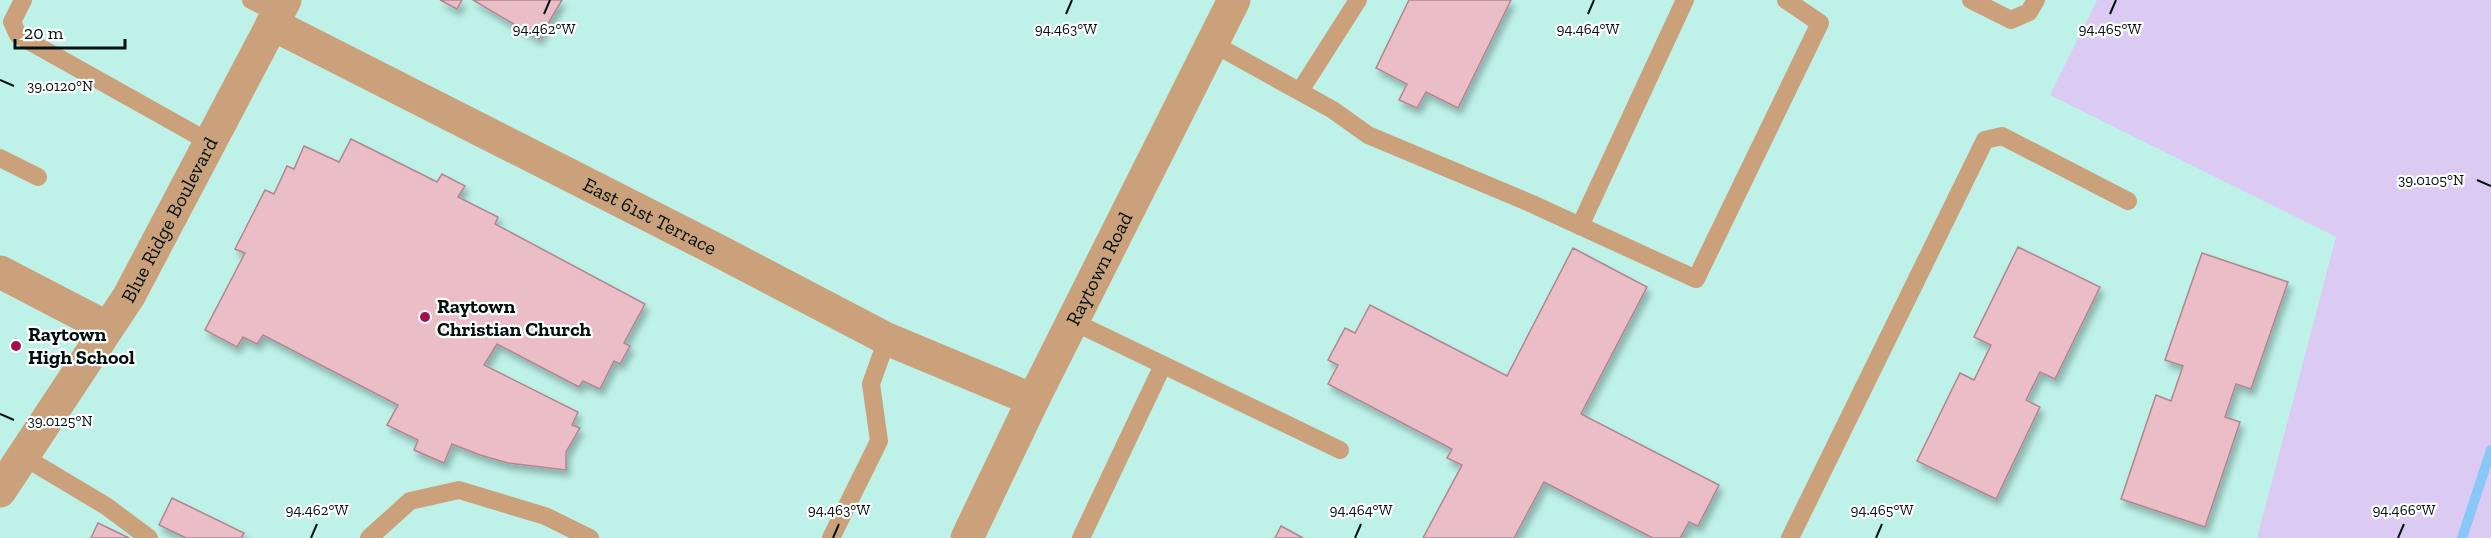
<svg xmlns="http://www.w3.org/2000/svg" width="2491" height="538" font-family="'Zilla Slab',serif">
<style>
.green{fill:#dbcbf2}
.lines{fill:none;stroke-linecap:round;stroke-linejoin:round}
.stream{stroke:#89c7f8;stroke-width:10}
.building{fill:#eabdc7;stroke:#b18690;stroke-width:1.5;filter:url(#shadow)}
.service{stroke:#cba17c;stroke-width:18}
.minor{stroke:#cba17c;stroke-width:33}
.tertiary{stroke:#cba17c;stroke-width:33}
.ticks{fill:none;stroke:#00100e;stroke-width:2}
.poi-dot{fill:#a30e4f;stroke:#fff;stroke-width:2}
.labels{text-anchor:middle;stroke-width:4.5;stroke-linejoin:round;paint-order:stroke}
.street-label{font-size:20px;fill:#00100e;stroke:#fff}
.poi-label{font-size:20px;font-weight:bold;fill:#00100e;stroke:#fff;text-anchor:start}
.ticks-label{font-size:15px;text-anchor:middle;fill:#00100e;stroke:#fff;stroke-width:4.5;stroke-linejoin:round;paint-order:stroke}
</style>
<defs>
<filter id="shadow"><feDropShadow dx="3.5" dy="6" stdDeviation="3" flood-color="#0004"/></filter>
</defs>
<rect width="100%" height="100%" fill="#bef2e9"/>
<path class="green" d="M2097,0H2491V538H2257L2336,237L2050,95Z"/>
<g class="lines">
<path class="stream" d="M2462,538L2491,450"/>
</g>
<g class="building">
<path d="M440,0H462L457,9Z"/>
<path d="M473,0H562L539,39Z"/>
<path d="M1409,0H1511L1458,108L1426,92L1417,108L1399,100L1407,84L1376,68Z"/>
<path d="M351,139L437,182L442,174L465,186L458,197L498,217L495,224L645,304L624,343L630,346L620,364L614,361L600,389L583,381L579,387L497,344L484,365L578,412L572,425L580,428L566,452V470L508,463L480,455L452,444L444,463L414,450L418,440L387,425L398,405L263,335L257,344L243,337L237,347L205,330L245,253L235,249L265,190L274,194L287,166L294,169L304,146L339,162Z"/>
<path d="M2018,247L2100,287L2055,379L2040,372L2026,400L2040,407L1996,499L1917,461L1960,373L1974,380L1991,345L1974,337Z"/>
<path d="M1573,248L1647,287L1581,414L1719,485L1698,526L1689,522L1680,538H1653L1544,482L1514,538H1423L1462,465L1447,458L1452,449L1328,384L1338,365L1328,360L1345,328L1355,333L1370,305L1507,376Z"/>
<path d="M2202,253L2288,282L2251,389L2236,384L2225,417L2240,422L2205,527L2121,499L2156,395L2171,401L2183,366L2165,360Z"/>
<path d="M172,498L244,533L241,538H186L159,525Z"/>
<path d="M98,523L129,538H91Z"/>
<path d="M1281,526L1303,538H1275Z"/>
</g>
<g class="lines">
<g class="service">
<path d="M23,0L12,22L18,35L209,142"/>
<path d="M251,0L277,13"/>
<path d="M1971,0L2011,20L2029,12L2036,0"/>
<path d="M1212,43L1333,110L1368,135L1530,203L1696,279L1820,23L1786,0"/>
<path d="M1300,91L1358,0"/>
<path d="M0,158L38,177"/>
<path d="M1580,226L1685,0"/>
<path d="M1072,321L1340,450"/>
<path d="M24,457L106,506L149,538"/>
<path d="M369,538L410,501L459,490L545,516L590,538"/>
<path d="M831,538L879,441L871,384L887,339"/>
<path d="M1081,538L1163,365"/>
<path d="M1790,538L1985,140L2002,136L2128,201"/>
</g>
<g class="minor">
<path id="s1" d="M272,24L715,249L887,339L1033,400"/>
<path d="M0,272L106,327"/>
<path id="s2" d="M967,538L1033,400L1234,0"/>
</g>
<path class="tertiary" id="s3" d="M0,491L129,296L285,0"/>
</g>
<path class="ticks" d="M544,14L550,0M1066,14L1072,0M1588,14L1594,0M2110,14L2116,0M0,80L14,86M2477,180L2491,186M0,414L14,420M311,538L317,524M833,538L839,524M1355,538L1361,524M1876,538L1882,524M2398,538L2404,524"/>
<g class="poi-dot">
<circle cx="425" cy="317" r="6"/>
<circle cx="16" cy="346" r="6"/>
</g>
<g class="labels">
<g class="street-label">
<text dy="7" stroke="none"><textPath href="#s1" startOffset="424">East 61st Terrace</textPath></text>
<text dy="7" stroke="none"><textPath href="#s3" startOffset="320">Blue Ridge Boulevard</textPath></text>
<text dy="7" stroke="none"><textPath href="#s2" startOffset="300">Raytown Road</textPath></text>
</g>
<g class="poi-label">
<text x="437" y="313">Raytown<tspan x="437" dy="23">Christian Church</tspan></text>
<text x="28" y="341">Raytown<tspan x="28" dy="23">High School</tspan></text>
</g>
</g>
<g class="ticks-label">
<text x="544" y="34">94.462°W</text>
<text x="1066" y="34">94.463°W</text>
<text x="1588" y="34">94.464°W</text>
<text x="2110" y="34">94.465°W</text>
<text x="60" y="91">39.0120°N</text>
<text x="2431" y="185">39.0105°N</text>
<text x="60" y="426">39.0125°N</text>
<text x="317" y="515">94.462°W</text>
<text x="839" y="515">94.463°W</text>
<text x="1361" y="515">94.464°W</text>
<text x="1882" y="515">94.465°W</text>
<text x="2404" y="515">94.466°W</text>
</g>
<path d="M15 39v9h110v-9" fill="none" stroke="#00100e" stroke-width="3"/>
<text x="24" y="39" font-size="18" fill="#00100e" stroke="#ffffff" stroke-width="4.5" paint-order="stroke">20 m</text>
</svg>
